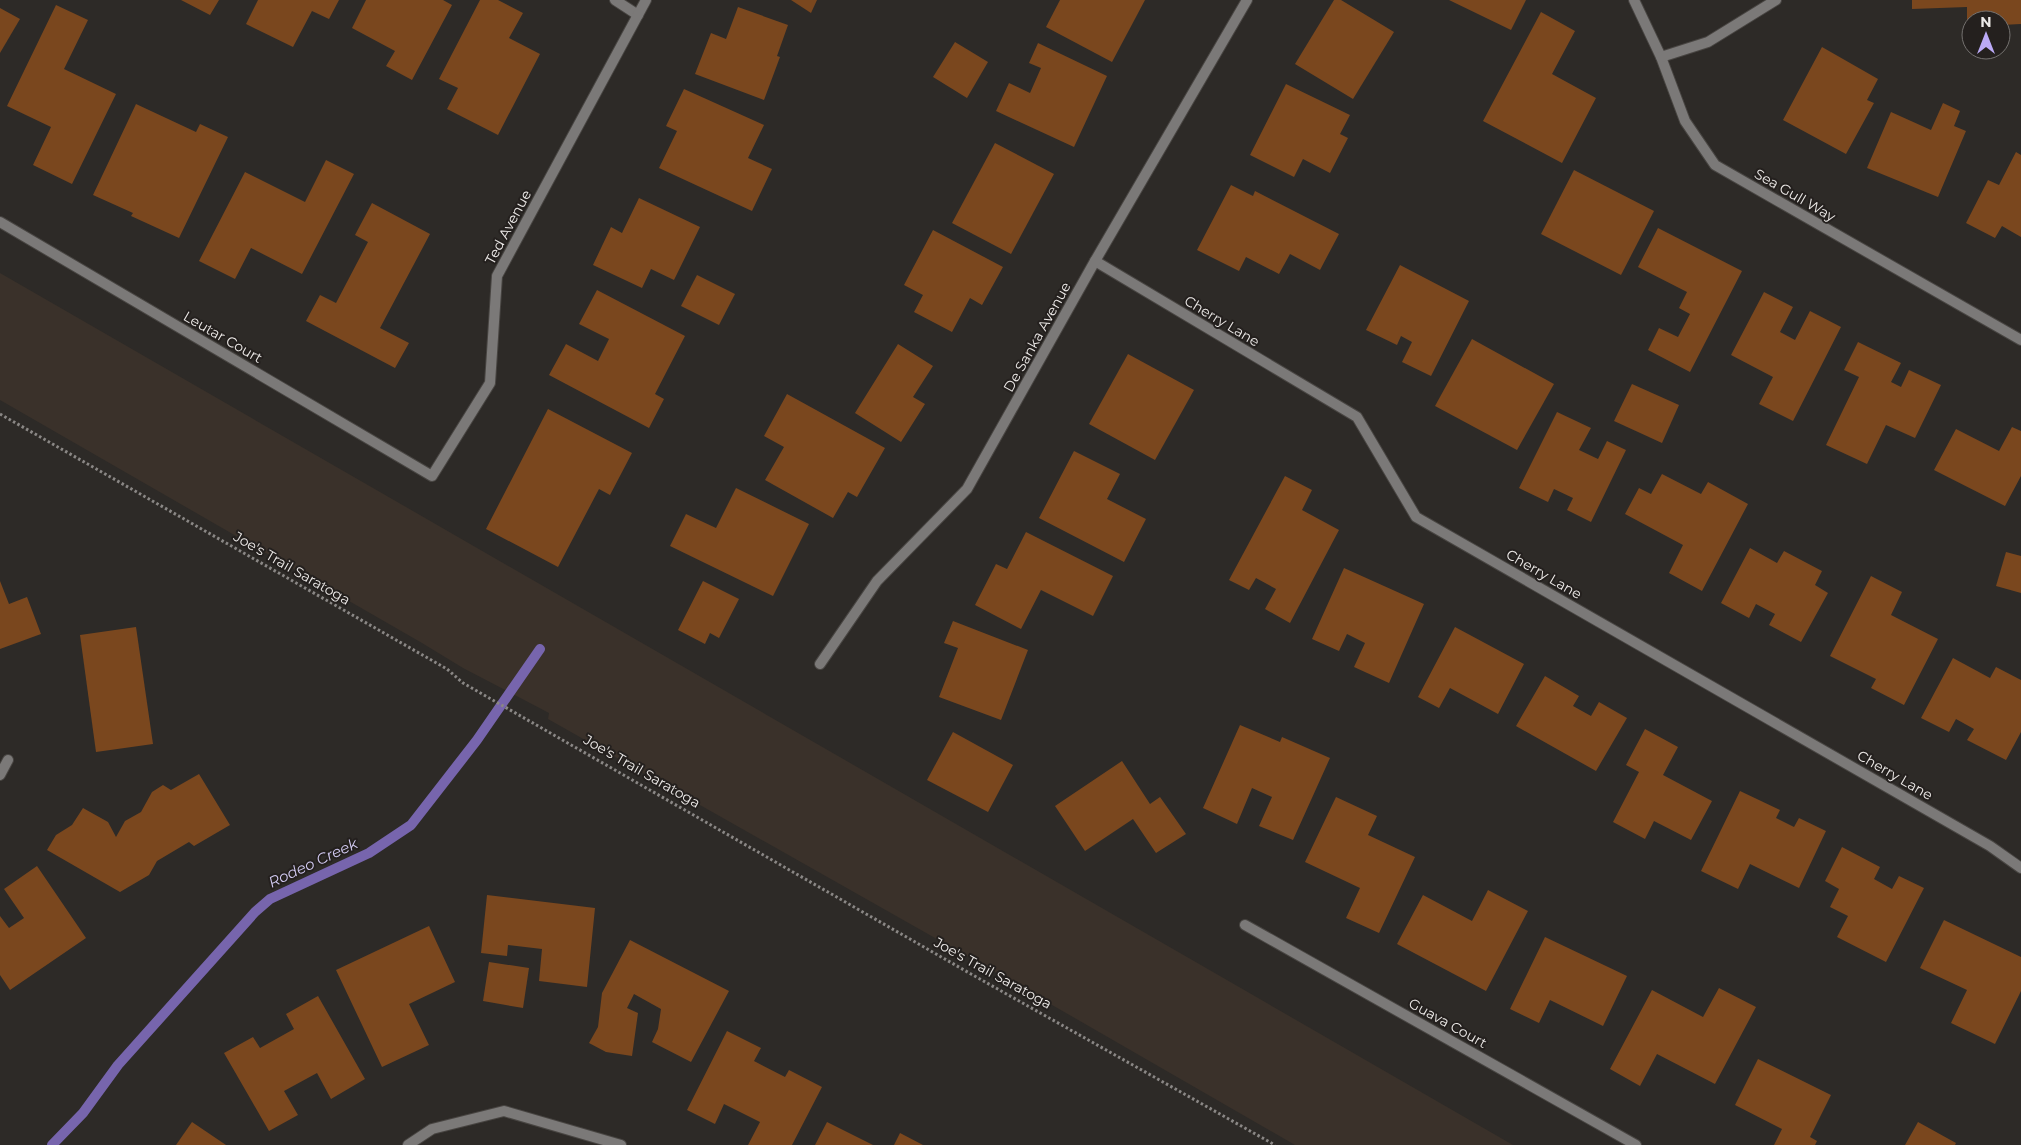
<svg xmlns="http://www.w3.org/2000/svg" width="2021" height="1145" font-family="Montserrat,sans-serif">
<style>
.built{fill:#3a312a}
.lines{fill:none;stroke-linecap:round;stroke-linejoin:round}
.stream{stroke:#7765ad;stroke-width:10}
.building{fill:#7a471e}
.street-casing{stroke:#484542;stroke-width:12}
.path{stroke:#8a8785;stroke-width:3;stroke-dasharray:2.5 2.5;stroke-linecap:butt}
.street{stroke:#7b7978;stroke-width:10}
.labels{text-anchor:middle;stroke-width:4;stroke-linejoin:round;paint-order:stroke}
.street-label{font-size:14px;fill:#edeae8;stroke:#24201e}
.water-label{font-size:15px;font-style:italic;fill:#d3cbf3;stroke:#24201e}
</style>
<rect width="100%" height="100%" fill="#2d2a27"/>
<path class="built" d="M0,273L1513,1145H1295L988,968L548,719L549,713L463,668L422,643L0,400Z"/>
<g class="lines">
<path class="stream" d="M52,1145L83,1113L118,1065L255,912L270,899L369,853L411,825L477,740L540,649"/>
</g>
<g class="building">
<path d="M181,0H219L210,15Z"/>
<path d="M258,0H339L329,19L312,11L293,47L246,24Z"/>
<path d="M366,0H443L452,5L412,80L386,66L395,51L352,28Z"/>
<path d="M480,0H498L523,13L509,38L540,54L498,135L447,109L458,88L439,79Z"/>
<path d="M791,0H817L811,13Z"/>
<path d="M1060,0H1145L1112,62L1046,27Z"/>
<path d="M1334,0H1341L1394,32L1353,99L1295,64Z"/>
<path d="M1449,0H1526L1511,30Z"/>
<path d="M1912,0H2021V24L2001,25V20H1971V26H1967V7L1912,9Z"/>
<path d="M56,5L88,20L64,69L116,94L72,184L33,165L51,127L7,106Z"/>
<path d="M738,7L788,25L777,56L780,57L764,100L695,74L711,33L726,39Z"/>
<path d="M0,8L20,19L0,53Z"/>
<path d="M1541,12L1575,31L1552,74L1596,98L1562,163L1483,121Z"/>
<path d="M955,42L988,62L967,98L933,77Z"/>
<path d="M1038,43L1107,76L1074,147L996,111L1009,83L1030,93L1041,68L1029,63Z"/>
<path d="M1822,47L1878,79L1867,100L1874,103L1846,154L1783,120Z"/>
<path d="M1286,84L1350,115L1340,134L1348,138L1330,173L1303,159L1294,177L1250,155Z"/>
<path d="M684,89L764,125L748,158L772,169L752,211L659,168L677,131L666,126Z"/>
<path d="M1943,103L1960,111L1954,126L1966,131L1938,197L1867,168L1891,112L1931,130Z"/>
<path d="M136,104L196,132L200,124L228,137L179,238L131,216L133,213L93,195Z"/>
<path d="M995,143L1054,174L1011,254L952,223Z"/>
<path d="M2016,152L2021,155V237L2002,226L1995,238L1966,223L1988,180L1999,185Z"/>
<path d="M326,160L354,174L302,274L251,248L235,279L199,261L245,172L305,202Z"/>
<path d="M1574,170L1654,211L1621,275L1541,234Z"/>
<path d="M1231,185L1253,196L1255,191L1339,234L1320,270L1290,254L1279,274L1246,257L1239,271L1197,250Z"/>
<path d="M639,198L700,227L674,280L651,269L642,288L593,265L611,227L622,233Z"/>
<path d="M372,203L430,234L380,328L409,343L395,368L306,321L320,295L336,303L368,242L355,235Z"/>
<path d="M1658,228L1742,271L1690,372L1648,350L1659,328L1678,337L1690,314L1679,308L1687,292L1638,267Z"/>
<path d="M933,230L1003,267L982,305L970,298L952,332L914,312L923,295L904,285Z"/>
<path d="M1400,265L1469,301L1431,376L1402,362L1412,342L1401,336L1397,345L1366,330Z"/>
<path d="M697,275L735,294L719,325L681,306Z"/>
<path d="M597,290L685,336L655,394L664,399L649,428L549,375L566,344L598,361L609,339L579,324Z"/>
<path d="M1764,292L1793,307L1780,332L1795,340L1810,311L1841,327L1793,421L1759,404L1773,377L1731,355Z"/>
<path d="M1472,339L1554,384L1517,450L1435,406Z"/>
<path d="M1858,342L1901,363L1891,382L1901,387L1909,370L1941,385L1915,438L1886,425L1867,464L1826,445L1859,377L1844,370Z"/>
<path d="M898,344L933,366L913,397L925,404L901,442L855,413Z"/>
<path d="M1128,354L1194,390L1155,460L1089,424Z"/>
<path d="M1632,384L1679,405L1662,443L1614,421Z"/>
<path d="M787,394L885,448L857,497L848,492L833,518L765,480L784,447L764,436Z"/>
<path d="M548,409L632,453L610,495L599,489L558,567L486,529Z"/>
<path d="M1557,412L1591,428L1579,450L1598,459L1607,441L1626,450L1591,522L1567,510L1573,498L1554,489L1548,502L1519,488Z"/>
<path d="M2012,427L2021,431V476L2005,506L1934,470L1956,429L1999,451Z"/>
<path d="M1074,451L1120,474L1107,499L1146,519L1124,562L1039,518Z"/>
<path d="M1662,474L1701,494L1708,482L1748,504L1702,591L1669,573L1683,545L1625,514L1639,488L1651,494Z"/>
<path d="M1285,476L1312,490L1302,510L1339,530L1290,623L1265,609L1276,589L1256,578L1249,590L1229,580Z"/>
<path d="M736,488L809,524L773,596L670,546L686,514L716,528Z"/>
<path d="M1026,532L1113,576L1093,616L1041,590L1021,629L975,605L996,564L1007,569Z"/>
<path d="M1750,548L1777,563L1784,551L1822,571L1815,585L1828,593L1801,642L1769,625L1775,614L1756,604L1749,618L1721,603Z"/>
<path d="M2006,552L2021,556V593L1996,586Z"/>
<path d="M1344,568L1424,604L1389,683L1354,667L1365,643L1347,634L1339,651L1312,639Z"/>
<path d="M1871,576L1902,592L1891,615L1938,639L1904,705L1871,688L1876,679L1830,656Z"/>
<path d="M0,581L9,604L27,597L41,634L0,649Z"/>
<path d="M703,581L739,599L719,638L710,633L705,644L678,630Z"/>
<path d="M953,621L1028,650L1001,720L939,697L958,648L944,643Z"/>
<path d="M136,627L153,744L96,752L80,635Z"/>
<path d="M1455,627L1524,664L1498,714L1450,688L1439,708L1418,697Z"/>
<path d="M1953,658L1990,678L1996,667L2021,680V732L2006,760L1967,740L1974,729L1956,719L1949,732L1921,718Z"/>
<path d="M1545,676L1579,696L1573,706L1591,716L1599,702L1627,718L1596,771L1516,726Z"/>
<path d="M1240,725L1280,742L1282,737L1330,758L1293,840L1259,826L1272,797L1252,788L1237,824L1203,808Z"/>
<path d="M1645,729L1678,747L1663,775L1712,801L1691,840L1654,821L1645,839L1613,822L1639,772L1626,765Z"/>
<path d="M953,732L1013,765L988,812L927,780Z"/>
<path d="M1122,761L1150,804L1160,797L1186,834L1156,853L1133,819L1085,851L1055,806Z"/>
<path d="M199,774L230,825L194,846L189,842L157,861L149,875L120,892L47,850L56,835L72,825L83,808L108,822L116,837L125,821L141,812L152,792L163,785L171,790Z"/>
<path d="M1740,791L1780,810L1776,818L1794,827L1799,818L1826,831L1799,888L1750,864L1738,889L1701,871Z"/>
<path d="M1336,797L1377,816L1368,835L1415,857L1379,933L1346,918L1360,888L1305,862Z"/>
<path d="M1842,847L1880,867L1874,879L1892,889L1899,876L1924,888L1886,962L1837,937L1848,916L1830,907L1839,889L1825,881Z"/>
<path d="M37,866L86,938L10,990L0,975V916L9,928L24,918L4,889Z"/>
<path d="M1488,890L1528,911L1486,991L1397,944L1423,895L1472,921Z"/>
<path d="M487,895L595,908L587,987L539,981L542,949L508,945L507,956L481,953Z"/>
<path d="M1944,920L2021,957V991L1995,1044L1951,1023L1967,990L1920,968Z"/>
<path d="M429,926L455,982L409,1004L429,1045L382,1067L336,970Z"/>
<path d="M1545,937L1627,976L1603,1026L1550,1000L1539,1023L1510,1009Z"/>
<path d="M630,940L729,991L691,1062L652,1042L658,1029L661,1009L634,994L627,1008L638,1013L632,1056L606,1052L589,1043L598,1027L602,993Z"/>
<path d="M489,962L529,968L523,1008L483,1001Z"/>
<path d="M1719,988L1756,1007L1715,1084L1657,1054L1640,1086L1610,1069L1652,990L1703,1017Z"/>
<path d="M318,996L365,1079L331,1099L317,1073L284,1091L298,1115L269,1131L224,1053L253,1037L260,1048L294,1029L286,1014Z"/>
<path d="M727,1031L761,1048L754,1061L785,1077L789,1070L822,1087L792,1145H748L760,1122L724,1104L715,1124L687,1110Z"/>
<path d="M1758,1059L1831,1095L1810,1137L1817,1141L1815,1145H1774L1782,1129L1735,1105Z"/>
<path d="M192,1122L226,1145H176Z"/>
<path d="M827,1122L873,1145H815Z"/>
<path d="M1918,1122L1956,1143L1955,1145H1905Z"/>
<path d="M900,1133L923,1145H894Z"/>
</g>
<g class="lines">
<g class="street-casing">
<g id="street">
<path d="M615,0L638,15"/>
<path d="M1634,0L1661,57L1685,121L1715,165L2021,340"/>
<path d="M1661,57L1708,42L1776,0"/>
<path d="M0,222L432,476L490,383L497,276L646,0"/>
<path d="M1095,261L1357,417L1416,517L1990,846L2021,868"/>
<path d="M820,664L877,581L967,489L1095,261L1247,0"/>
<path d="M0,775L8,760"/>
<path d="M1245,925L1636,1145"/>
<path d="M408,1145L432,1129L504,1111L621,1145"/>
</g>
</g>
<path class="path" d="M0,414L447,669L463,683L971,974L1275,1145"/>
<use href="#street" class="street"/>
</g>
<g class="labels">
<g class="street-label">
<text transform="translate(1795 195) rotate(30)" y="5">Sea Gull Way</text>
<text transform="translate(508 227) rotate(-62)" y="5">Ted Avenue</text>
<text transform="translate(1222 321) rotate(31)" y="5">Cherry Lane</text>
<text transform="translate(223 337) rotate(30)" y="5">Leutar Court</text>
<text transform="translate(1037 337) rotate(-61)" y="5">De Sanka Avenue</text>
<text transform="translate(292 568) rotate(30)" y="5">Joe's Trail Saratoga</text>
<text transform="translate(1544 574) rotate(30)" y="5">Cherry Lane</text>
<text transform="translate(642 771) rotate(30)" y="5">Joe's Trail Saratoga</text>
<text transform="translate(1895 775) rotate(30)" y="5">Cherry Lane</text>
<text transform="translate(993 973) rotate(29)" y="5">Joe's Trail Saratoga</text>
<text transform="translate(1448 1023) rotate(29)" y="5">Guava Court</text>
</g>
<g class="water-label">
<text transform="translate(313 863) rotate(-25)" y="5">Rodeo Creek</text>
</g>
</g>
<g transform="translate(1986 35)"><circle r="24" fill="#24201e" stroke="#74716f"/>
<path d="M0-4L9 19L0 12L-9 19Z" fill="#bbaaf6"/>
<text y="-8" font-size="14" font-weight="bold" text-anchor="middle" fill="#edeae8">N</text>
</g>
</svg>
